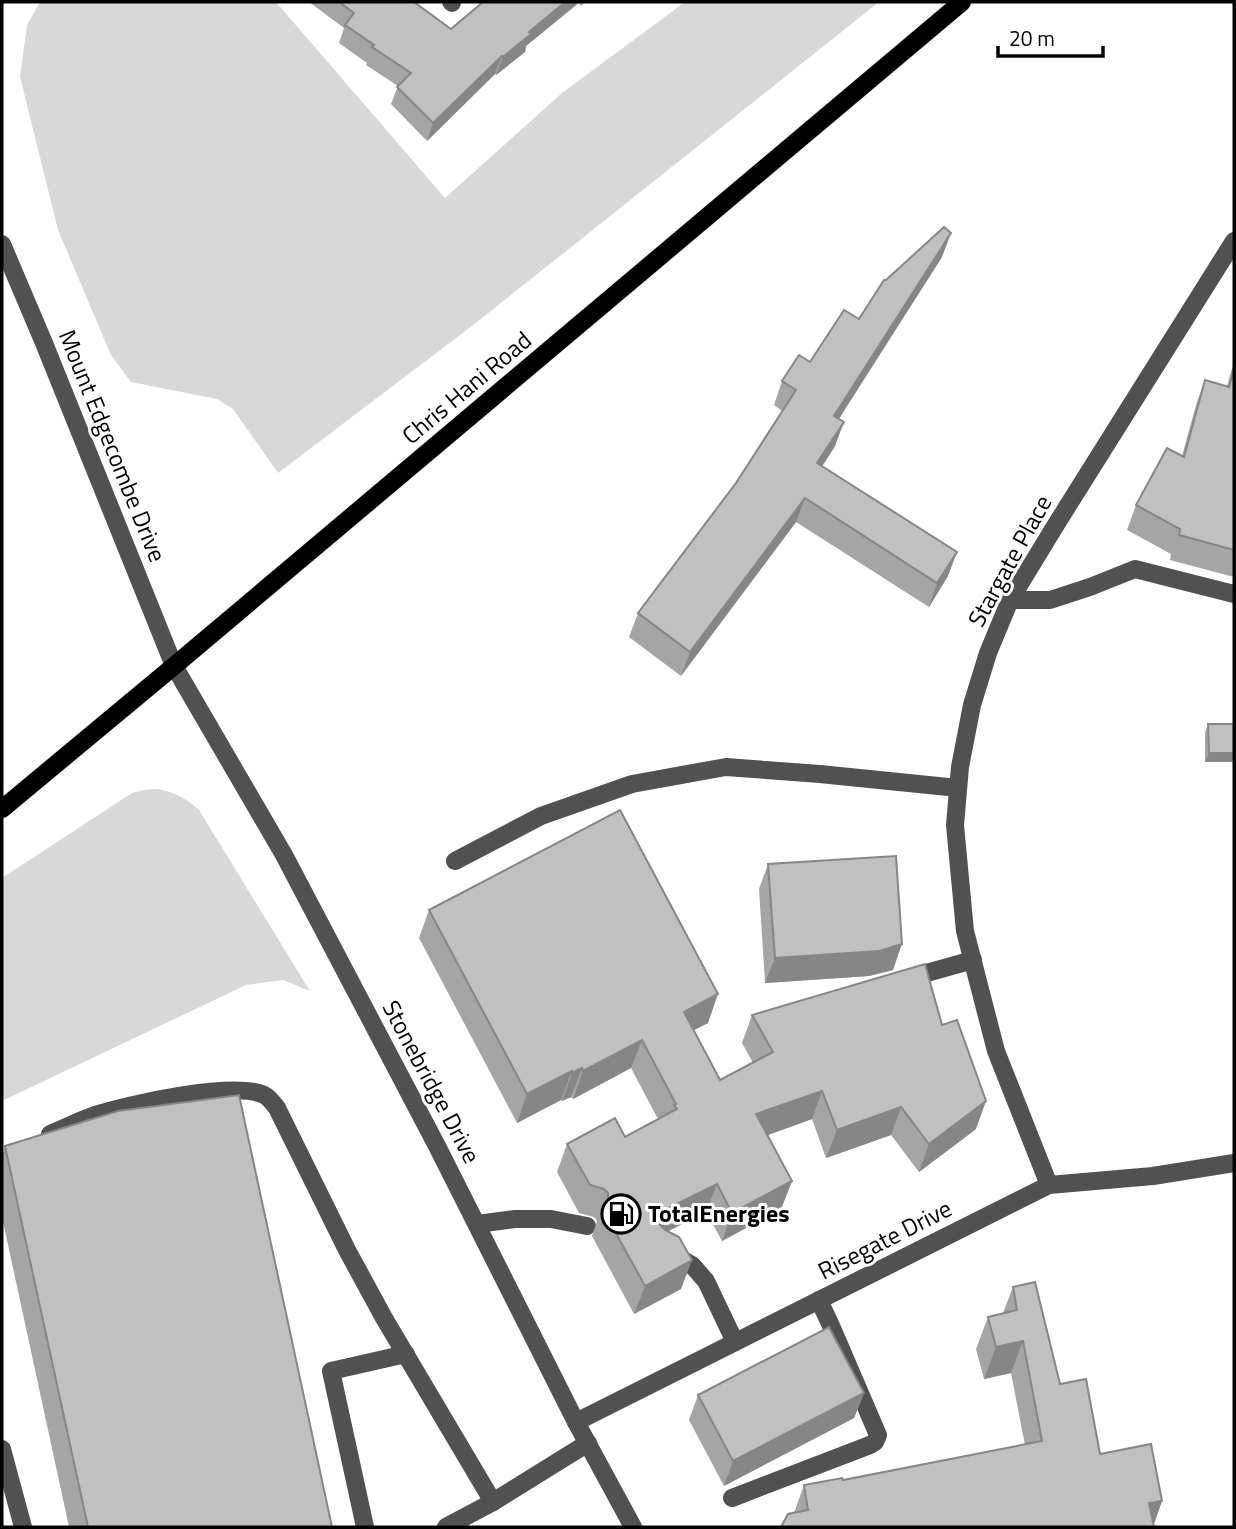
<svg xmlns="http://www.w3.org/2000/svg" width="1236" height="1529" font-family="'Titillium Web',sans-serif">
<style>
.green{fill:#d8d8d8}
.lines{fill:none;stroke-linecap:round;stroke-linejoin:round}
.major-casing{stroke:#dbdbdb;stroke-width:19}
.minor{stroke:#515151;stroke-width:18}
.major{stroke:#000;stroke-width:18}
.wall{fill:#a5a5a5}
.shaded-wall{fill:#868686}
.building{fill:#c0c0c0;stroke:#868686;stroke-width:2}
.labels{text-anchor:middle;stroke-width:6;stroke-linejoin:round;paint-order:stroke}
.street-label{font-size:24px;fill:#000;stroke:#fff}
.poi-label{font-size:24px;font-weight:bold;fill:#000;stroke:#fff;text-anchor:start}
</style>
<rect width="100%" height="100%" fill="#fff"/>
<g class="green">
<path d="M40,2H276L445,198L562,93L685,2H879L472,326L278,473L233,409L217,399L131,382L111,355L58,230L20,77L27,25Z"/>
<path d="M157,789C174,792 186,798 199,810L310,991L283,980L246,985L2,1101V878L132,793L144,790Z"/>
</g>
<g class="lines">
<g class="major-casing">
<path id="major" d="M2,809L174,666L962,2"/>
</g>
<g class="minor">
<path d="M451,2L452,3"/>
<path d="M2,244L44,343L174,666L284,855L437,1146L576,1422L633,1527"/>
<path d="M1010,600H1050L1090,587L1135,569L1234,594"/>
<path d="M455,861L541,816L632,784L726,767L820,774L958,788"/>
<path d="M905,979L973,960"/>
<path d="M50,1134C65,1128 80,1120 95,1115C126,1105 239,1079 266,1096C270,1099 274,1104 277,1108L347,1250L384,1318L493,1502"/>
<path d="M1049,1185L996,1051L965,931L955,825L960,767L972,705L988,653L1010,600L1057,523L1234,241"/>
<path d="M477,1224L515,1219H551L587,1226"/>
<path d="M669,1252L692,1265L706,1281L735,1342"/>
<path d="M576,1422L1049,1185L1153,1176L1234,1163"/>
<path d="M2,1449L23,1527"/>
<path d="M732,1498L870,1445L875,1442L878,1435L832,1328L819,1300"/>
<path d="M365,1527L331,1371L406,1354"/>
<path d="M446,1527L493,1502L588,1443"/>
</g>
<use href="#major" class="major"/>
</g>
<g class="wall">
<path d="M309,2H414L451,29L483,2H585L581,6L579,3L526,46L525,52L496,75L495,74L427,141L391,104L398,86L366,65L367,63L339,43L344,28Z"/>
<path d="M942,257L839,419L835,446L822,466L948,576L929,607L796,522L681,676L629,637L638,613L736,483L782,411L774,405L782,381L810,362L859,319L886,280Z"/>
<path d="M1234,361V577L1170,560L1171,554L1127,530L1136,505L1182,456L1196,405L1205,380L1227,386Z"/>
<path d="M1208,724H1234L1205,762V733Z"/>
<path d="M768,864L893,970L869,976L765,983L759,889Z"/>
<path d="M429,910L708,1023L693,1030L720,1080L753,1063L742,1043L752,1015L942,1025L976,1129L919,1172L891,1135L826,1158L812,1119L767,1135L792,1181L781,1209L722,1241L706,1212L668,1231L681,1289L634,1314L592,1236L597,1221L594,1217L579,1213L557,1172L567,1144L625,1137L658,1119L631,1068L573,1099L571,1097L562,1101L561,1100L517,1123L419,938Z"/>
<path d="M5,1146L332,1527H69L2,1217V1155Z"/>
<path d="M1013,1287L1060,1384L1100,1454L1162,1501L1153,1525L794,1513L804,1485L843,1480L1025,1445L1011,1373L984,1379L976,1349L988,1317L1003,1313Z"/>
<path d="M864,1393L854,1418L724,1486L689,1420L698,1395Z"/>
</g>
<g class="shaded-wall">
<path d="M565,2H579L526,46L525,52L496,75L503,57L529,32Z"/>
<path d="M502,56L495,74L427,141L433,123Z"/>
<path d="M951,233L942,257L825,440L834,416Z"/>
<path d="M844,422L835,446L809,487L817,463Z"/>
<path d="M805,498L796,522L681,676L690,652Z"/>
<path d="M957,552L948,576L929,607L937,583Z"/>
<path d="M1209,753H1234V762H1205Z"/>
<path d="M902,944L893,970L869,976L765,983L775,958Z"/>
<path d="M718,994L708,1023L673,1041L684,1012Z"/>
<path d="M642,1040L631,1068L573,1099L583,1071Z"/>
<path d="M582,1068L571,1097L562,1101L572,1073Z"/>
<path d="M572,1071L561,1100L517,1123L527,1094Z"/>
<path d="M822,1091L812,1119L746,1143L756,1114Z"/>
<path d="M986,1101L976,1129L919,1172L929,1144Z"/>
<path d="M901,1107L891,1135L826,1158L837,1130Z"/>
<path d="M792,1181L781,1209L722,1241L732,1213Z"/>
<path d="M717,1184L706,1212L653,1239L659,1219L664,1210Z"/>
<path d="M692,1260L681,1289L634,1314L645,1286Z"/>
<path d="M1023,1341L1011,1373L984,1379L996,1347Z"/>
<path d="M864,1393L854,1418L724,1486L733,1461Z"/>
<path d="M1162,1501L1153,1527L1149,1503Z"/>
</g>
<g class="building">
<path d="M339,2H414L451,29L483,2H565L529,32L531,34L503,57L502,56L433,123L397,87L411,73L372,47L374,45L345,25L354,13Z"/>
<path d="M944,227L951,233L834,416L844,422L817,463L957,552L937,583L805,498L690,652L638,613L736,483L796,390L782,381L799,355L810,362L844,310L859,319L884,280H886Z"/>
<path d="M1234,369V550L1179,535L1180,529L1136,505L1167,448L1184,457L1205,380L1229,387Z"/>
<path d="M1208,724H1234V753H1209Z"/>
<path d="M620,810L718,994L684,1012L720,1080L773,1052L752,1015L925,964L942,1025L957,1020L986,1101L929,1144L901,1107L837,1130L822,1091L756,1114L792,1181L732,1213L717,1184L664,1210L659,1219L660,1225L665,1230L679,1237L692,1260L645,1286L602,1208L608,1200V1193L604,1189L590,1185L567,1144L615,1118L625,1137L677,1109L674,1105L676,1104L642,1040L583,1071L582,1068L572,1073V1071L527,1094L429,910Z"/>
<path d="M896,856L902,944L879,951L775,958L768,864Z"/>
<path d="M239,1095L332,1527H88L5,1146L118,1111Z"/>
<path d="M1035,1282L1060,1384L1086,1379L1100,1454L1151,1444L1162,1501L1149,1503L1154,1527H781L788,1514L808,1510L804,1485L842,1478L843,1480L1042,1441L1023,1341L996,1347L988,1317L1017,1310L1013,1287Z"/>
<path d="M829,1327L864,1393L733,1461L698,1395Z"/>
</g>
<defs>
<g id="fuel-ring" transform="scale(2.0125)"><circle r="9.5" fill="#fff" stroke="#000" stroke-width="1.5"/><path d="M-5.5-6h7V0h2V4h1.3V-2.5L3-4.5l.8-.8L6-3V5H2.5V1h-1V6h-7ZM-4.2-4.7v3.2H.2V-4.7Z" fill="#000"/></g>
</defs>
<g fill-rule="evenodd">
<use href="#fuel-ring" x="621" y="1214"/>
</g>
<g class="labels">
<g class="street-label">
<text transform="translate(467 388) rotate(-40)" y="8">Chris Hani Road</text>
<text transform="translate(112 446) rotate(68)" y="8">Mount Edgecombe Drive</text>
<text transform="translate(1010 561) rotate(-61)" y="8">Stargate Place</text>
<text transform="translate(431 1082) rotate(62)" y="8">Stonebridge Drive</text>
<text transform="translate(885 1240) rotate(-27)" y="8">Risegate Drive</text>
</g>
<g class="poi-label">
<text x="648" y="1222">TotalEnergies</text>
</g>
</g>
<rect width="1236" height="1529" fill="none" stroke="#000000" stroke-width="7"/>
<path d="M998 46v10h105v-10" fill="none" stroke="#000000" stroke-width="3.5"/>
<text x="1009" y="46" font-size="21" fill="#000000" stroke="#ffffff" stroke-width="5" paint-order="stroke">20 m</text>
</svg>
